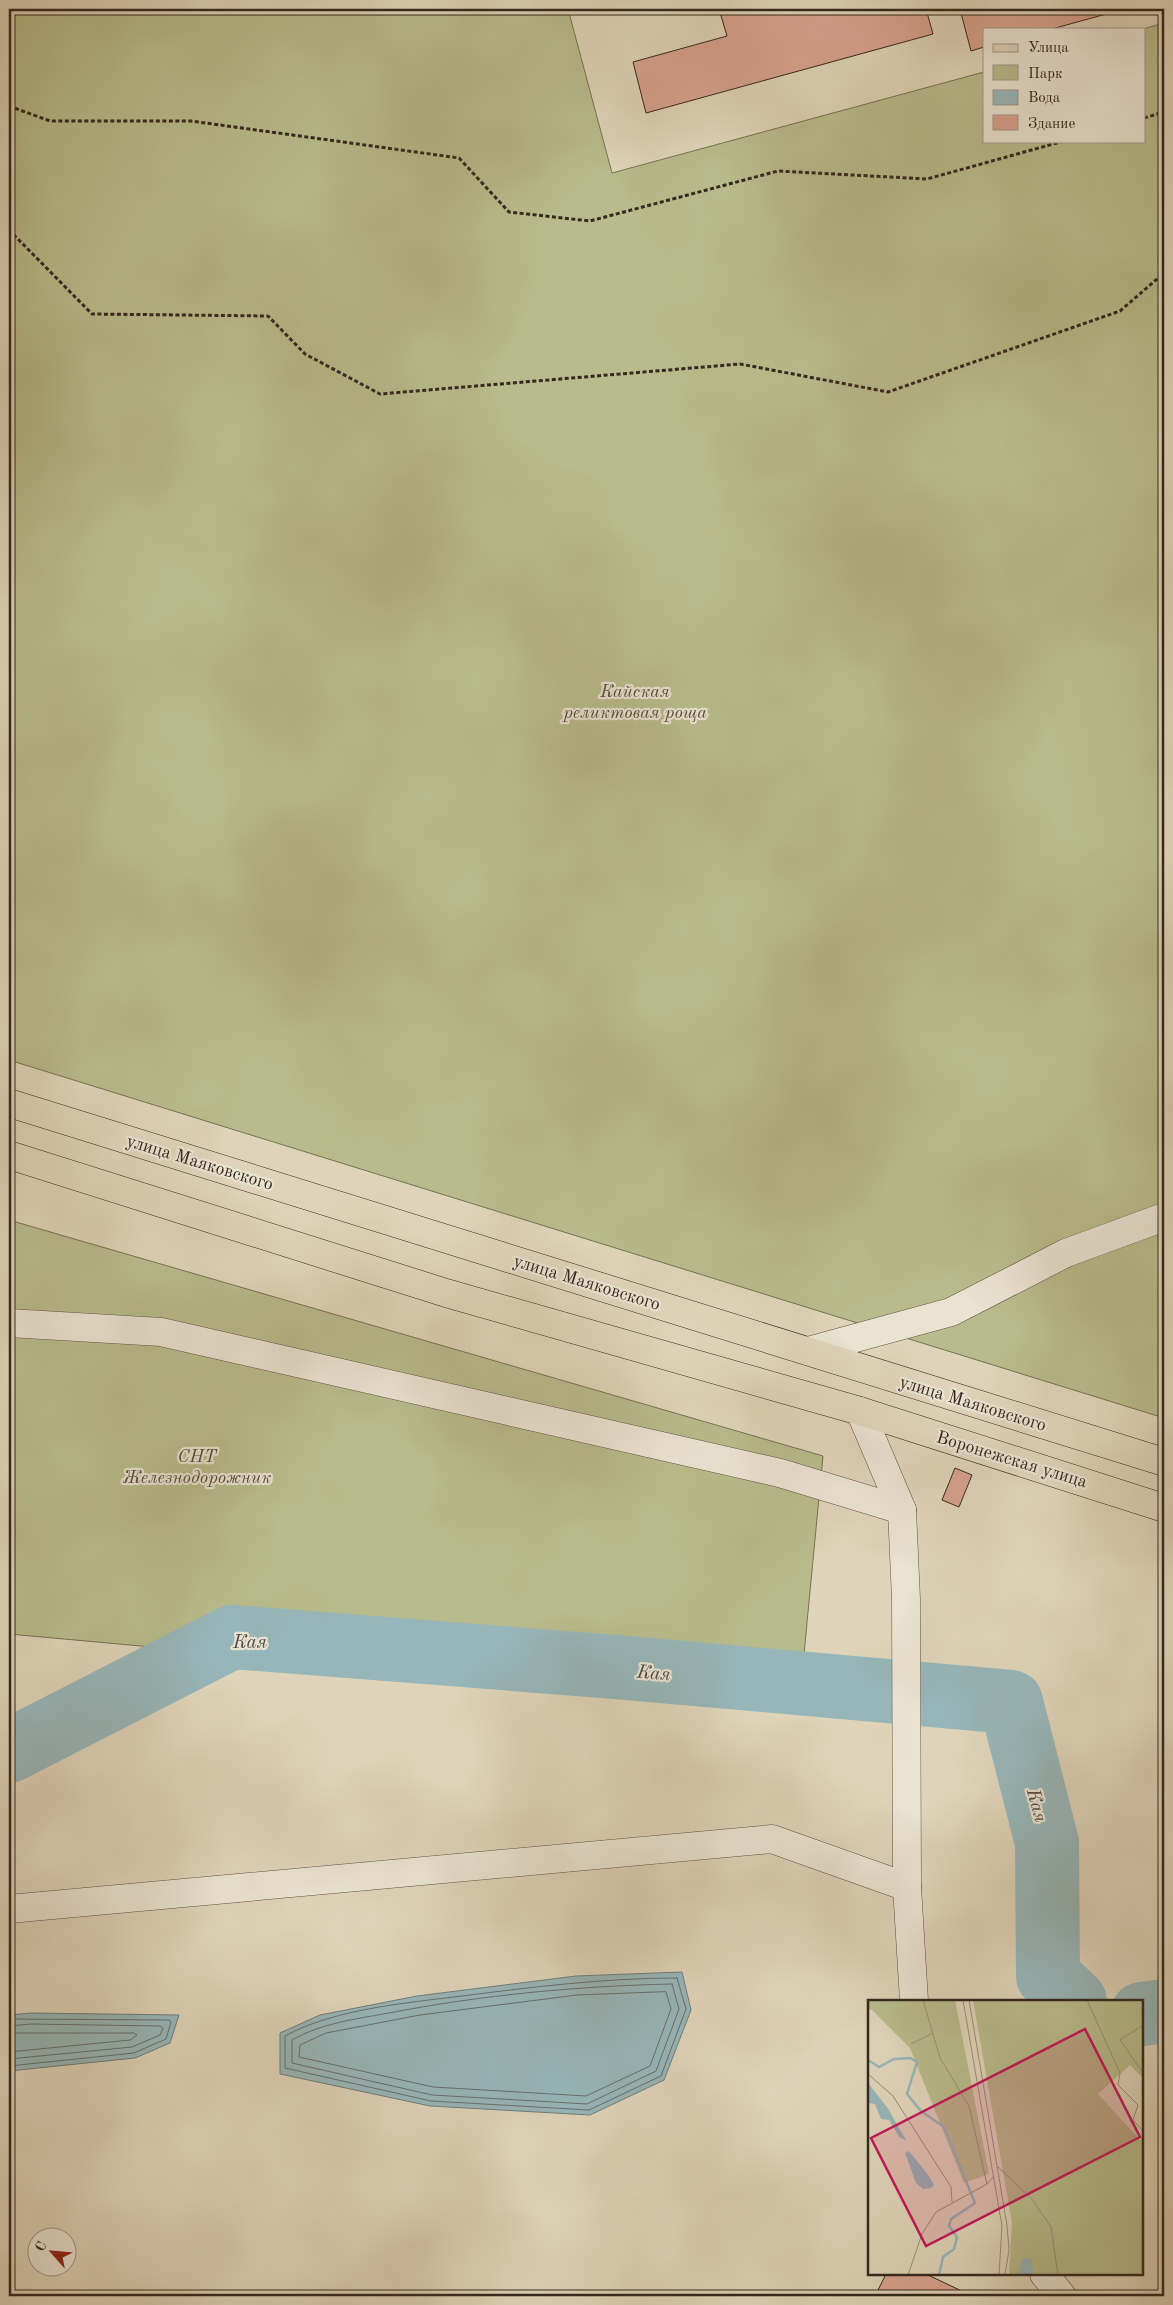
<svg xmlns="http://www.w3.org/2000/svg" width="1173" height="2305" font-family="'Old Standard TT',serif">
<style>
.green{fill:#b8bb8b;stroke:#767255}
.water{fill:#97b6b9;stroke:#6f7d7b}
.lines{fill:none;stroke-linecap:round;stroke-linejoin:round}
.shore{stroke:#666f6c;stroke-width:1}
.river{stroke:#97b6b9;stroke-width:64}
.building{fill:#d7a28e;stroke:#34281f}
.minor-casing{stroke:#5f5346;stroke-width:29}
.major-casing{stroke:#34281f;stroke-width:29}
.path{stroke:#34281f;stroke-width:3;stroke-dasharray:4 2.5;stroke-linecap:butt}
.minor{stroke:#eae3d2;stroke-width:28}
.major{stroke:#dfd4b9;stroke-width:28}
.labels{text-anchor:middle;stroke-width:4.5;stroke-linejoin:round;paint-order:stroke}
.park-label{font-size:18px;font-style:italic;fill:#554d3a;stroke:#eae3d2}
.street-label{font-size:18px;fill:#34281f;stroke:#eae3d2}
.water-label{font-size:19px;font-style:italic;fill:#4d4c46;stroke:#eae3d2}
.inset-river{fill:none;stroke:#97b6b9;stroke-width:2.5}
.inset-road{fill:none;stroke:#9b8f7b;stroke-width:1}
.view{fill:#c2185b;fill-opacity:0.15;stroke:#c2185b;stroke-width:2.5}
.inset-edge{fill:none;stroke:#34281f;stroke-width:2.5}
</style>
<rect width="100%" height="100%" fill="#dfd4b9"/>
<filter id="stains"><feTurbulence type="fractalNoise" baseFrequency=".004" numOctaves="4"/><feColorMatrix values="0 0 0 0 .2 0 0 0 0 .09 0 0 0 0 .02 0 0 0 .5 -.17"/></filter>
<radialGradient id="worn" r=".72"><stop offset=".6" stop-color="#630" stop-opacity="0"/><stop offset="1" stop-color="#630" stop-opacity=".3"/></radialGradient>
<g class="green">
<path d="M9,9H568L612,173L984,72V141H1144L1143,29L1164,23V1418L9,1060Z"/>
<path d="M9,1220L823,1456L799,1706L9,1634Z"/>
</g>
<g class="water">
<path d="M682,1972L691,2010L664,2080L590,2115L430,2106L280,2074V2033L320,2015L417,1996L576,1976Z"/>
<path d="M31,2013L179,2015L170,2043L135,2058L9,2071V2015Z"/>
</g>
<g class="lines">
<g class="shore">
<path d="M677,1978L686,2009L661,2076L589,2110L431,2101L285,2068V2036C334,2009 406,2003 462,1996C533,1987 605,1978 677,1978Z"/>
<path d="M672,1984L679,2009L656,2071L587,2104L432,2095L292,2063V2040C322,2023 356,2019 389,2013C482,1995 578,1986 672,1984Z"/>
<path d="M666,1992L671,2009L650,2066L586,2096L433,2087L299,2057L300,2045L326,2033L420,2015L577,1995Z"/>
<path d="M9,2019L169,2020L171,2022L166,2039L134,2053L9,2066"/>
<path d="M9,2026L31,2024L160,2026L163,2028L160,2035L132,2047L9,2059"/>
<path d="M9,2033H134L137,2035L130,2040L9,2052"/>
</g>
<g class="river">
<path d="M9,1751L232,1637L616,1667L1011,1702L1047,1843L1048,1976L1075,2001"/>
<path d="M1142,2014L1164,2011"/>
</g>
</g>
<g class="building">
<path d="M719,9H926L933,34L646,113L633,62L727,36Z"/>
<path d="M975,9H1116L1117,11L1052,29H984V47L971,51L961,13Z"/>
<path d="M955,1468L972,1475L959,1507L942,1500Z"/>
<path d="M886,2274H926L968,2294V2296H875Z"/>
</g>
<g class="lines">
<g class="minor-casing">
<g id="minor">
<path d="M9,1323L161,1332L780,1473L902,1510"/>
<path d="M808,1351L951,1312L1066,1253L1164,1217"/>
<path d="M860,1411L902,1510L906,1599L907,1887L914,2001"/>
<path d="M9,1909L772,1839L907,1887"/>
<path d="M1044,2274L1062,2296"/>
</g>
</g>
<g class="major-casing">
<g id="major">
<path d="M9,1103L1164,1462"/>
<path d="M9,1155L446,1293L860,1411L1164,1508"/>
</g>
</g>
<g class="path">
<path d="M9,106L50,121H191L459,158L509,212L590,221L778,171L927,179L1064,141"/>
<path d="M1144,118L1164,112"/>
<path d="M9,230L92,314L268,316L305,354L380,394L740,364L888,392L1120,311L1164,273"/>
</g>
<use href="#minor" class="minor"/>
<use href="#major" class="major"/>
</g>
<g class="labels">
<g class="park-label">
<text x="635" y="697">Кайская<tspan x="635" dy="21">реликтовая роща</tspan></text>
<text x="197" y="1462">СНТ<tspan x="197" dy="21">Железнодорожник</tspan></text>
</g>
<g class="street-label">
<text transform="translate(200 1162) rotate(17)" y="6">улица Маяковского</text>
<text transform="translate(587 1282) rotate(17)" y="6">улица Маяковского</text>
<text transform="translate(973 1403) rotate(17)" y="6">улица Маяковского</text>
<text transform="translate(1012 1459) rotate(17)" y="6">Воронежская улица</text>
</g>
<g class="water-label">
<text x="250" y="1648">Кая</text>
<text transform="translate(654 1672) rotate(5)" y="7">Кая</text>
<text transform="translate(1038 1805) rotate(75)" y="7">Кая</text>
</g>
</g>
<g transform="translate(868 2000)">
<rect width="275" height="275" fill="#dfd4b9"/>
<path d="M0,0H87L121,174L96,183L42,48L3,9L0,11ZM105,0H275V78L262,65L230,94L272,140L275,137V275H141L144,223Z" fill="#b8bb8b"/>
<path d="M0,83L19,107L38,140L32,138L21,120L13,119L7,104L0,103ZM41,151L61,176L66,185L63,188L55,189L48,183L37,153ZM155,258H163L166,275H149Z" fill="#97b6b9"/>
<path class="inset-river" d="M0,60L11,67L26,59L42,58L49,62L39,94L53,111L76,127L107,203L83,219L81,226L89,237L86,249L75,257L71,275"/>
<path class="inset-road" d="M55,0L72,58L101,106L119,184M95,0L134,226L131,275M101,0L139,225L141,250L137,275M219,0L252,73L250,85L270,105L265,120L275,131M275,25L252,40L275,73M43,44L65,33M0,74L25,96L83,187L84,202M130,167L164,199L183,227L190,275M40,275L54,234L68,212L119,184L126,176"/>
<path class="view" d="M217,29L272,137L58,246L3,138Z"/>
<rect width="275" height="275" class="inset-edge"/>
</g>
<rect width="1173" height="2305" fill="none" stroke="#dfd4b9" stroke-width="30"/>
<rect x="10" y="10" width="1153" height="2285" fill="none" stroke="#34281f" stroke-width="2.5"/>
<rect x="15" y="15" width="1143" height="2275" fill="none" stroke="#34281f"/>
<rect x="983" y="28" width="162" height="115" fill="#eae3d2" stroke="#a1988a"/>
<rect x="993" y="44" width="25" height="8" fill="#dfd4b9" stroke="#a1988a"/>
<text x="1028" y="52" font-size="15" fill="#34281f">Улица</text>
<rect x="993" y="65" width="25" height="15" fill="#b8bb8b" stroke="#a1988a"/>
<text x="1028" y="78" font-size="15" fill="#34281f">Парк</text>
<rect x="993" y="90" width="25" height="15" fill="#97b6b9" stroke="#a1988a"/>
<text x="1028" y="102" font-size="15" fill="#34281f">Вода</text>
<rect x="993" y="115" width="25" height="15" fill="#d7a28e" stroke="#a1988a"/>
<text x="1028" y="128" font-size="15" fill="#34281f">Здание</text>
<g transform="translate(52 2252) rotate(297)"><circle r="24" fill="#eae3d2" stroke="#a1988a"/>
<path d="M0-4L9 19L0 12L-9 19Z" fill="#8f2418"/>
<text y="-8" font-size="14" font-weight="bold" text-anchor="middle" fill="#34281f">С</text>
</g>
<rect width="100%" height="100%" filter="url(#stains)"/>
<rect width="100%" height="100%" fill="url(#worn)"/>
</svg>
